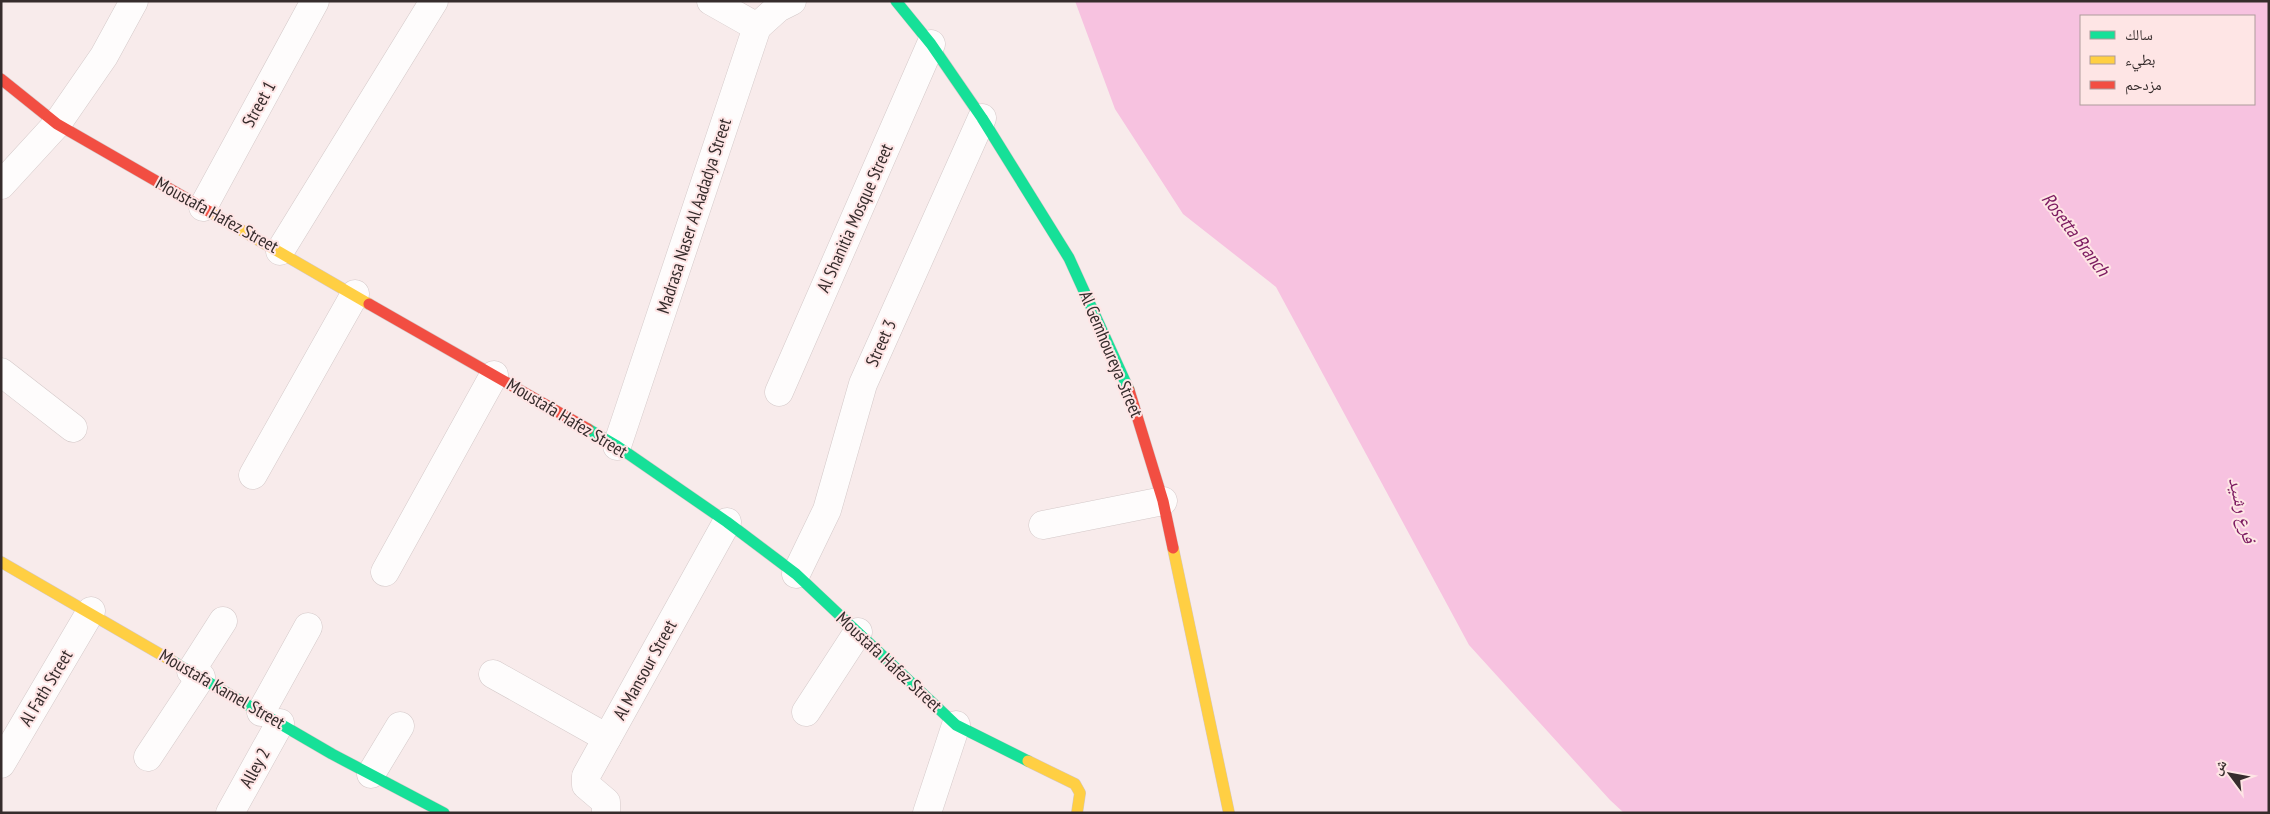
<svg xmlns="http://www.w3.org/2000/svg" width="2270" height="814" font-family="'PT Sans Narrow','Noto Naskh Arabic',sans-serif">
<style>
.water{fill:#f7c2e0;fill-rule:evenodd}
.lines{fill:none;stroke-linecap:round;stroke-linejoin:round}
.street-casing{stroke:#d4c9c9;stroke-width:29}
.fast-casing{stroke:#d4c9c9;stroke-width:12}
.slow-casing{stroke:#d4c9c9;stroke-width:12}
.jam-casing{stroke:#d4c9c9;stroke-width:12}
.street{stroke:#fefcfc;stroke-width:28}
.fast{stroke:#16e098;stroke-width:11}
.slow{stroke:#ffcf43;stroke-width:11}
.jam{stroke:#f24e42;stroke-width:11}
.labels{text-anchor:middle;stroke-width:4;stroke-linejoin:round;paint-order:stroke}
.street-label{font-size:18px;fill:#362c2c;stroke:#fee5e5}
.water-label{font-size:19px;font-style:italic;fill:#7c1a60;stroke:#fee5e5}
</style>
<rect width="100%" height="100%" fill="#f8ebeb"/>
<path class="water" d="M1075,1H2269V813H1624L1610,800L1469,645L1276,287L1183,214L1115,109ZM2081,16H2254V104H2081Z"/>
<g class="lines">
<g class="street-casing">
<g id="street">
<path d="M711,1L757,27"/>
<path d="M1,185L57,124L104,56L134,1"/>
<path d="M203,207L315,1"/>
<path d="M280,251L434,1"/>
<path d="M1,372L73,428"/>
<path d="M779,392L931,44"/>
<path d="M617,446L757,27L778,8L792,1"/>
<path d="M253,475L355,294"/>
<path d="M1043,525L1163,501"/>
<path d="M385,572L494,375"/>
<path d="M796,574L827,510L863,384L982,118"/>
<path d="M191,671L223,621"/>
<path d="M493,674L607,738"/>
<path d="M261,712L308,627"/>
<path d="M806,712L858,632"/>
<path d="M148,757L201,677"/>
<path d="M1,764L91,611"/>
<path d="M371,774L400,726"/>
<path d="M230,813L280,723"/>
<path d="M606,813V802L586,785V776L727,522"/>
<path d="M927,813L956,725"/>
</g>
</g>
<g class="fast-casing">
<g id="fast">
<path d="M896,1L931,44L982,118L1069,258L1129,390"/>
<path d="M588,429L617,446L727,522L796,574L956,725L1028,761"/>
<path d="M172,661L332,754L444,813"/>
</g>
</g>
<g class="slow-casing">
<g id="slow">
<path d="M210,212L369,304"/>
<path d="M1173,548L1229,813"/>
<path d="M1,562L172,661"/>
<path d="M1028,761L1075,784L1080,793L1077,813"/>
</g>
</g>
<g class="jam-casing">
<g id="jam">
<path d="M1,79L57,124L210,212"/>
<path d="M369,304L588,429"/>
<path d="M1129,390L1163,501L1173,548"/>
</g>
</g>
<use href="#street" class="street"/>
<use href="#fast" class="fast"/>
<use href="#slow" class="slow"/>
<use href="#jam" class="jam"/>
</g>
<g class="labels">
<g class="street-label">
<text transform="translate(259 104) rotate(-61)" y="6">Street 1</text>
<text transform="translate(217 215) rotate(29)" y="6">Moustafa Hafez Street</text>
<text transform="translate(694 216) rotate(-72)" y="6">Madrasa Naser Al Aadadya Street</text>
<text transform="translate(855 218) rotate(-66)" y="6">Al Shanitia Mosque Street</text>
<text transform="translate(881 343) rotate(-66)" y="6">Street 3</text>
<text transform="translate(1111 354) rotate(67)" y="6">Al Gemhoureya Street</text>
<text transform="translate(567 418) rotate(31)" y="6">Moustafa Hafez Street</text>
<text transform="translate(889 662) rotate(43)" y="6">Moustafa Hafez Street</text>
<text transform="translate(645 670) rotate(-61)" y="6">Al Mansour Street</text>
<text transform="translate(46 688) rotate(-59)" y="6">Al Fath Street</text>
<text transform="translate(222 689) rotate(30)" y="6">Moustafa Kamel Street</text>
<text transform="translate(255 768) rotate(-61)" y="6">Alley 2</text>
</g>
<g class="water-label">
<text transform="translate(2076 234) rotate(53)" y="7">Rosetta Branch</text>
<text transform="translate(2243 510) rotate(77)" y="7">فرع رشيد</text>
</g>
</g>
<rect width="2270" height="814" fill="none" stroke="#362c2c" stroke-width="5"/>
<rect x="2080" y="15" width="175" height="90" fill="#fee5e5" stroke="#ae9b9b"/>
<rect x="2090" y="31" width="25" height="8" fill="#16e098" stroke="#ae9b9b"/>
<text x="2125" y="40" font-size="15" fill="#362c2c">سالك</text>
<rect x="2090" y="56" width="25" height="8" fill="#ffcf43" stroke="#ae9b9b"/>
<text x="2125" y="65" font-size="15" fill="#362c2c">بطيء</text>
<rect x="2090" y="81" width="25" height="8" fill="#f24e42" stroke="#ae9b9b"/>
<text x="2125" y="90" font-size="15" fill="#362c2c">مزدحم</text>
<g transform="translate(2230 774) rotate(302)" stroke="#fee5e5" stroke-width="4" paint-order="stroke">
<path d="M0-4L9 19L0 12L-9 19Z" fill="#362c2c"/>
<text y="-8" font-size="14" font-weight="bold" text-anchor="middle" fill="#362c2c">ش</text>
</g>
</svg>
